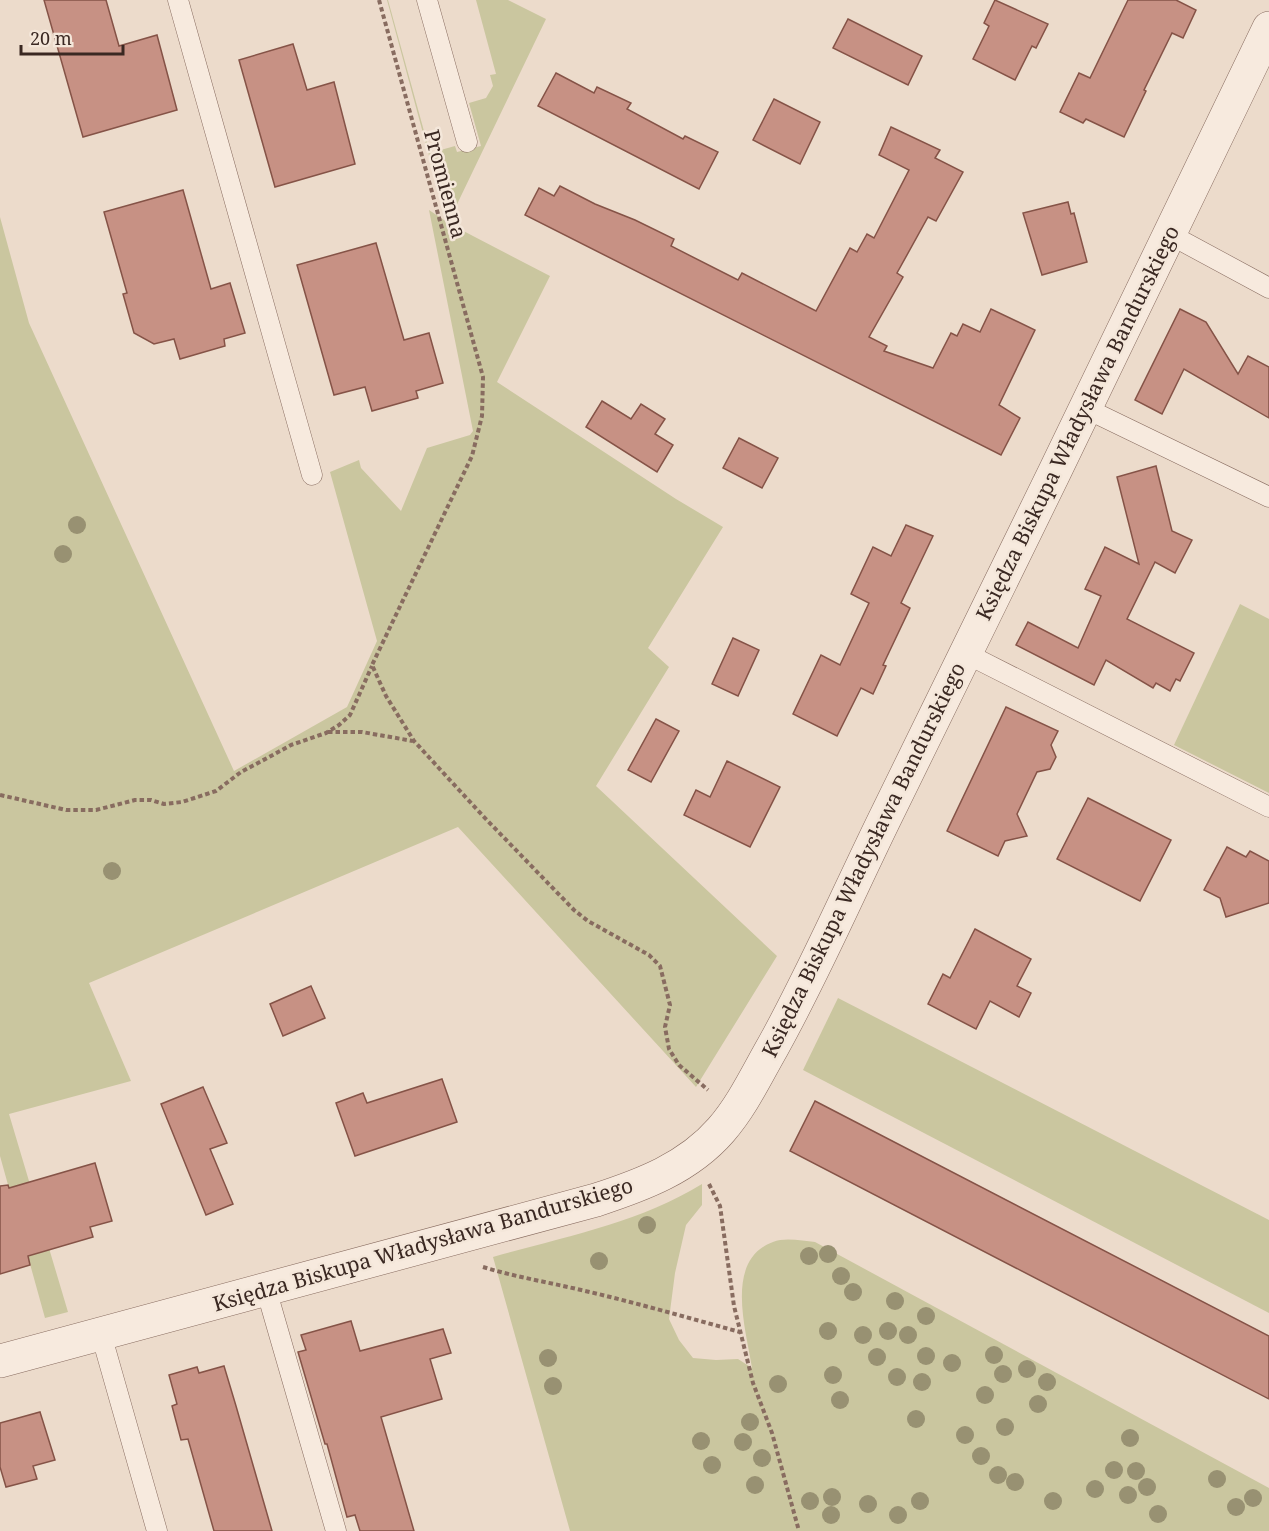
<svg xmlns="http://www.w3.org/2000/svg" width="1269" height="1531" font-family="'Noto Serif',serif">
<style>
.green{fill:#cac69f}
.building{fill:#c79184;stroke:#855347;stroke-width:1.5}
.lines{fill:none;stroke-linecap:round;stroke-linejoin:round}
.lane-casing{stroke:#886c60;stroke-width:21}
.street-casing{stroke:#886c60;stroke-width:34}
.path{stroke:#886c60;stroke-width:4;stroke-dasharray:4.5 3;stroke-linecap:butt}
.lane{stroke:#f7eade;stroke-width:20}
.street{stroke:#f7eade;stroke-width:33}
.tree{fill:#989172}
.labels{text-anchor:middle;stroke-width:5;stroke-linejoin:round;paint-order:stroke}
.street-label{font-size:21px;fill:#3a2822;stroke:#f4e7da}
</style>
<rect width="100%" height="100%" fill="#ecdbcb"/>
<g class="green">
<path d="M387,0H388L430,153L455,146L457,152L481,146L469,103L486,98L493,86L490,75L496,74L476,0H508L546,19L448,223L550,276L497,382L676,499L723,527L648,648L669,667L596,786L777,956L696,1087L458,827L89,983L131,1081L9,1114L68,1312L45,1318L0,1156V217L29,323L234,771L347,707L377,641L330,472L359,460L361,468L401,511L427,448L470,435L473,431L429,210L447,222Z"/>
<path d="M1240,604L1269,619V793L1174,745Z"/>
<path d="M838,998L1269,1220V1313L803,1070Z"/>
<path d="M702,1184V1205L686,1225L675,1273L669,1319L679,1340L693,1358L716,1360L738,1359L752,1368C746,1329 724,1260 773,1242C785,1237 803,1241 815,1242L1269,1488V1531H570L493,1257C563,1237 639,1223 702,1184Z"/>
</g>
<g class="building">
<path d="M44,0H106L119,46L157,35L177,110L83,137Z"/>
<path d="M995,0L1048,24L1036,48L1032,46L1015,80L973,59L989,26L984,23Z"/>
<path d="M1128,0H1176L1196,10L1183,38L1172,33L1144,90L1146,91L1124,137L1086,119L1083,123L1060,112L1079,73L1090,78Z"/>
<path d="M848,19L922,56L908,85L833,48Z"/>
<path d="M293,44L307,90L334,82L355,164L275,187L239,60Z"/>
<path d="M556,73L594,93L597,87L631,103L627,109L683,139L685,136L718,152L699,189L538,106Z"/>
<path d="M774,99L820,122L800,164L753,140Z"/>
<path d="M891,127L940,150L935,158L963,172L936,221L928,217L897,273L903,277L869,337L887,346L884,351L933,368L951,333L957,336L963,324L980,332L991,309L1035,330L999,405L1020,418L1001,455L525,215L539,188L554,196L560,186L595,204L635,220L674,239L671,246L738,280L742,273L816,311L850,248L857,252L867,234L874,238L909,170L879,155Z"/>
<path d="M183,190L211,289L230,283L245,333L224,339L225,346L180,359L174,339L154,344L134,333L123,294L127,293L104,212Z"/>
<path d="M1068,202L1071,214L1074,213L1087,262L1042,275L1023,213Z"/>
<path d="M376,243L404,340L429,333L443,383L416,391L418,398L372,411L365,387L334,395L297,265Z"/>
<path d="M1180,309L1206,322L1238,374L1248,356L1269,367V418L1184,369L1162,414L1135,400Z"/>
<path d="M602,401L631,419L641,404L665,419L655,434L673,445L657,472L586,427Z"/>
<path d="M739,438L778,458L762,488L723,468Z"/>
<path d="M1156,466L1172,531L1192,540L1175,573L1155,562L1127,619L1194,653L1180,681L1176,679L1170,691L1156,683L1153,688L1106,660L1094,685L1016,645L1028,622L1078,648L1101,596L1085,589L1105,547L1139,564L1117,477Z"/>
<path d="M906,525L933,536L901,603L910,608L883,665L886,666L873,694L861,688L837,736L793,714L821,655L840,665L869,603L851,594L873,547L891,556Z"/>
<path d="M733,638L759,650L738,696L712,684Z"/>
<path d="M1006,707L1058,731L1051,745L1056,757L1050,769L1037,772L1017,814L1027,836L1005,841L998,856L947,831Z"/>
<path d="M656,719L679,731L651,782L628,770Z"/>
<path d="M727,761L780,787L750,847L684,815L696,790L710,797Z"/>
<path d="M1088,798L1171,840L1140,901L1057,859Z"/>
<path d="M1227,847L1246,857L1250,851L1269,861V903L1226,917L1220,898L1204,890Z"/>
<path d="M975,929L1031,959L1017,986L1031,993L1019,1017L990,1001L976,1029L928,1004L943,974L950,978Z"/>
<path d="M311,986L325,1018L283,1036L270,1004Z"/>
<path d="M442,1079L457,1122L355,1156L336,1103L363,1093L367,1103Z"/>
<path d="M203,1087L227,1143L210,1149L233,1204L206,1215L161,1104Z"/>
<path d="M815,1101L1269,1336V1399L790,1151Z"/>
<path d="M95,1163L112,1221L90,1227L93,1237L28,1256L30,1265L0,1274V1186L8,1185L9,1188Z"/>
<path d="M351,1321L360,1351L443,1329L451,1353L430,1359L442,1399L381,1417L414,1531H360L355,1515L347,1517L327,1444H325L298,1352L306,1350L301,1335Z"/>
<path d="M224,1366L236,1406L272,1531H214L188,1439L181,1440L172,1406L177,1404L169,1375L197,1367L199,1373Z"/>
<path d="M40,1412L55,1460L33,1466L37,1479L6,1487L0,1467V1423Z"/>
</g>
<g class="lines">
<g class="lane-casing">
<g id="lane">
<path d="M178,0L312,475"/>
<path d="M427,0L467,142"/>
<path d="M1169,234L1269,288"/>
<path d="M1085,408L1269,497"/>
<path d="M967,654L1269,807"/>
<path d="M266,1289L336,1531"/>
<path d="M101,1334L157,1531"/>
</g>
</g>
<g class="street-casing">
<path id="street" d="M0,1361L596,1200C642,1185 688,1168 721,1130C742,1106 756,1076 772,1048C815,971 849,891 888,812C1017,552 1143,289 1269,28"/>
</g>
<g class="path">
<path d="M379,0L483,377L482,416L472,456L372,665L386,696L414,741L483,816L574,910L588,921L649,955L660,966L670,1005L665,1027L669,1049L679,1065L708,1090"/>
<path d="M328,732H362L413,741"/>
<path d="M0,795L66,810H96L135,800H151L164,804L182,802L216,791L241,772L271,756L291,745L326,733L339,725L350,715L372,666"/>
<path d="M709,1184L720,1206L734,1306L753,1383L772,1433L799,1531"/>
<path d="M483,1267C506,1274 530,1279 554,1284C616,1297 678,1315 740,1332"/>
</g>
<use href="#lane" class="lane"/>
<use href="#street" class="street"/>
</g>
<g class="tree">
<circle cx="77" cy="525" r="9"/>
<circle cx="63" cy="554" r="9"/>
<circle cx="112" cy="871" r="9"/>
<circle cx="647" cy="1225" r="9"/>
<circle cx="828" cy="1254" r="9"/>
<circle cx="809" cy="1256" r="9"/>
<circle cx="599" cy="1261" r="9"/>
<circle cx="841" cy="1276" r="9"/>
<circle cx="853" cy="1292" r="9"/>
<circle cx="895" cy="1301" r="9"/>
<circle cx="926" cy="1316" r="9"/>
<circle cx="828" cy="1331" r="9"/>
<circle cx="888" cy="1331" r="9"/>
<circle cx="863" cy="1335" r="9"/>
<circle cx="908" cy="1335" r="9"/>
<circle cx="994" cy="1355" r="9"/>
<circle cx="926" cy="1356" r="9"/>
<circle cx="877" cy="1357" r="9"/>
<circle cx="548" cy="1358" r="9"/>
<circle cx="952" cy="1363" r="9"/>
<circle cx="1027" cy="1369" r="9"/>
<circle cx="1003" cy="1374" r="9"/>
<circle cx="833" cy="1375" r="9"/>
<circle cx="897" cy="1377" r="9"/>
<circle cx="922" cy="1382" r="9"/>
<circle cx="1047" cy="1382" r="9"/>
<circle cx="778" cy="1384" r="9"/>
<circle cx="553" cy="1386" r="9"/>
<circle cx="985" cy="1395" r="9"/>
<circle cx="840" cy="1400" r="9"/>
<circle cx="1038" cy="1404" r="9"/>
<circle cx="916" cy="1419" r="9"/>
<circle cx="750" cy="1422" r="9"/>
<circle cx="1005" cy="1427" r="9"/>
<circle cx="965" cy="1435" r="9"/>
<circle cx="1130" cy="1438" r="9"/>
<circle cx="701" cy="1441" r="9"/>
<circle cx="743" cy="1442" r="9"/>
<circle cx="981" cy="1456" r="9"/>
<circle cx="762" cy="1458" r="9"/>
<circle cx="712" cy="1465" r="9"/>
<circle cx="1114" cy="1470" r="9"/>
<circle cx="1136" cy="1471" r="9"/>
<circle cx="998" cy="1475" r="9"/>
<circle cx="1217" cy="1479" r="9"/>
<circle cx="1015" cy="1482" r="9"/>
<circle cx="755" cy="1485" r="9"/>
<circle cx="1147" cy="1487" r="9"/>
<circle cx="1095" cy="1489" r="9"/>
<circle cx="1128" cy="1495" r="9"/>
<circle cx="832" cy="1497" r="9"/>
<circle cx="1253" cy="1498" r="9"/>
<circle cx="810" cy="1501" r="9"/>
<circle cx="920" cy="1501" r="9"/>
<circle cx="1053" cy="1501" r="9"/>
<circle cx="868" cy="1504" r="9"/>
<circle cx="1236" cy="1507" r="9"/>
<circle cx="1158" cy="1514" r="9"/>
<circle cx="831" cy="1515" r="9"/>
<circle cx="898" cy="1515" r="9"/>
</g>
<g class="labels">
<g class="street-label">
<text transform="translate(445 184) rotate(75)" y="7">Promienna</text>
<text transform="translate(1078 423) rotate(-64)" y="7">Księdza Biskupa Władysława Bandurskiego</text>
<text transform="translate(864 860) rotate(-64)" y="7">Księdza Biskupa Władysława Bandurskiego</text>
<text transform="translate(423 1245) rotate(-16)" y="7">Księdza Biskupa Władysława Bandurskiego</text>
</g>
</g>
<path d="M21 45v9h102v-9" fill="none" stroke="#3a2822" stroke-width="3"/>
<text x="30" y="45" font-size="18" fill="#3a2822" stroke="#f4e7da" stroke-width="4.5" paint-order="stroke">20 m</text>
</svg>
